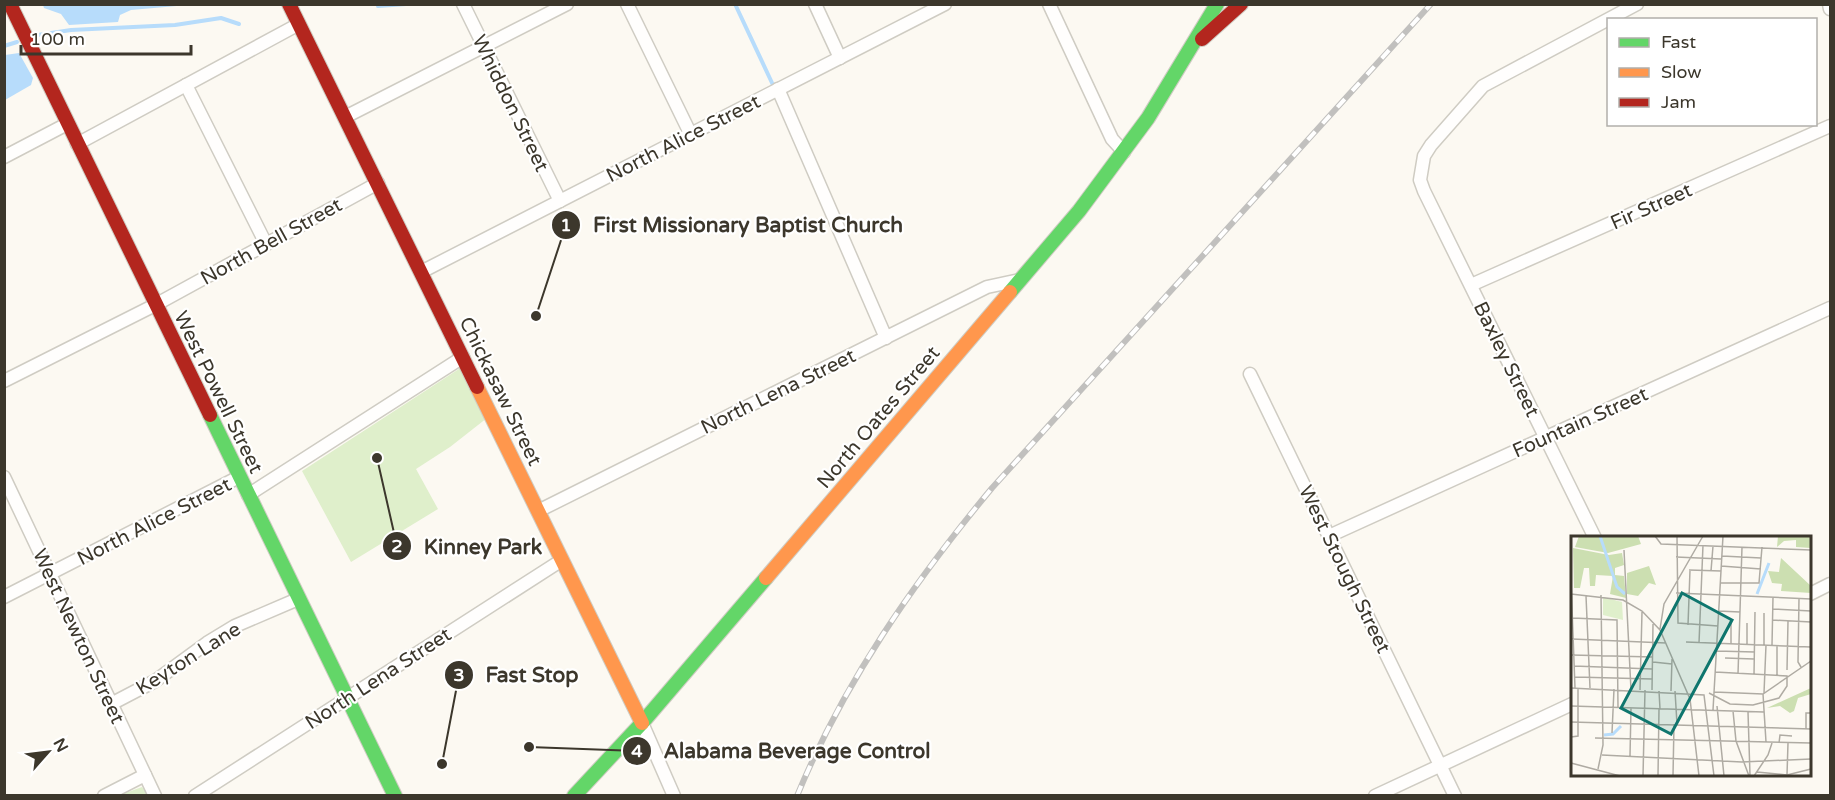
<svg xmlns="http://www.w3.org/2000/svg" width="1835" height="800" font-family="'Varela Round',sans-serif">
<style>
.green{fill:#dfefcb}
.water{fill:#b7dcfb}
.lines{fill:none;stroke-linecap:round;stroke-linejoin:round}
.stream{stroke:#b7dcfb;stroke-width:4}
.street-casing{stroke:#cfccc3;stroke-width:15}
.fast-casing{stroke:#cfccc3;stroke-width:16}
.slow-casing{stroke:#cfccc3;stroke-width:16}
.jam-casing{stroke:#cfccc3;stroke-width:16}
.street{stroke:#fffefd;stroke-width:12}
.fast{stroke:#63d668;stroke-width:14}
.slow{stroke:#ff974d;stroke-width:14}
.jam{stroke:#b3261e;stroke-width:14}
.rail-casing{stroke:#c1c0be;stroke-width:6}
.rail{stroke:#fff;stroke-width:4;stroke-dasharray:11;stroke-linecap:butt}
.labels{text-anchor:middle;stroke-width:4.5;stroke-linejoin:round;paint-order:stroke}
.street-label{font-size:20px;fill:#3c372c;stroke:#fff}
.inset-river{fill:none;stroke:#b7dcfb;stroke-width:3}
.inset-road{fill:none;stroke:#afaba3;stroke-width:1.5}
.view{fill:#0f766e;fill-opacity:0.15;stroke:#0f766e;stroke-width:3}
.inset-edge{fill:none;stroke:#3c372c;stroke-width:3}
.leader{fill:none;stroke:#3c372c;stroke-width:2}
.callout-dot{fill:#3c372c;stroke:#fff;stroke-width:2}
.mark-label{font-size:18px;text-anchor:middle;font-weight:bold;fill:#fff}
.callout-label{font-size:21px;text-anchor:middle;font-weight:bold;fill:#3c372c;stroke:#fff;stroke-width:4.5;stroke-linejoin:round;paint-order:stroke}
</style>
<rect width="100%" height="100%" fill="#fcf9f2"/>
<g class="green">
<path d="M462,367L487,418L450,447L416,469L438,509L351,562L302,471Z"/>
<path d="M142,787L148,795H120Z"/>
</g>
<g class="water">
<path d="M43,5V4L188,5L131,10L120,15L118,22L69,25L61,14L44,8Z"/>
<path d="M19,53L33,78L31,85L5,100V55Z"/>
</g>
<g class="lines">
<g class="stream">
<path d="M735,4L773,85"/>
<path d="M378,6L406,4"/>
<path d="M38,35L71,30L175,25L221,18L239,24"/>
<path d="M4,46L17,42"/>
</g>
<g class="street-casing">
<g id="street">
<path d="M463,4L560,201"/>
<path d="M627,4L691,135"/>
<path d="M815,4L840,58"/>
<path d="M1049,4L1112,139L1124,152"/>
<path d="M1829,4L1830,9"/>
<path d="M186,85L266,244"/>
<path d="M778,89L886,338"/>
<path d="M345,117L567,4"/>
<path d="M77,144L299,24"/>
<path d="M4,157L67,124"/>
<path d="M421,272L945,4"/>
<path d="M1471,285L1830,126"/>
<path d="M1250,374L1455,796"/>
<path d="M4,381L155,305L378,183"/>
<path d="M4,477L155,796"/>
<path d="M248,495L463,357"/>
<path d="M538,511L987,287L1020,280"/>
<path d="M1329,536L1830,308"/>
<path d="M1595,538L1424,191L1420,180L1424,156L1431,145L1483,86L1637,4"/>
<path d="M1810,594L1830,584"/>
<path d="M4,597L239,477"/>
<path d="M111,704L155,681L207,643L235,626L298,599"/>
<path d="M642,723L674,796"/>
<path d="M104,796L145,775"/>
<path d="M195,796L562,560"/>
<path d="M1375,796L1572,704"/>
</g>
</g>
<g class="fast-casing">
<g id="fast">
<path d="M1010,292L1079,211L1148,118L1217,4"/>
<path d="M210,415L395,796"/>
<path d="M574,796L642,723L766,578"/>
</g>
</g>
<g class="slow-casing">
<g id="slow">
<path d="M477,387L642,723"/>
<path d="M766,578L1010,292"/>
</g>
</g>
<g class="jam-casing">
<g id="jam">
<path d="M10,4L210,415"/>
<path d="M289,4L477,387"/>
<path d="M1202,39L1241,4"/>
</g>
</g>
<use href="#street" class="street"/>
<use href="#fast" class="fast"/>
<use href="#slow" class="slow"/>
<use href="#jam" class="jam"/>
<g class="rail-casing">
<path id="rail" d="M797,796C844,682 914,582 992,488L1431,4"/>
</g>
<use href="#rail" class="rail"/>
</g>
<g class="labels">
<g class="street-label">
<text transform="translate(511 103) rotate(64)" y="7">Whiddon Street</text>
<text transform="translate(683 138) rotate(-27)" y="7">North Alice Street</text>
<text transform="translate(1651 206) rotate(-24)" y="7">Fir Street</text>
<text transform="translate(271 241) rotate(-29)" y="7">North Bell Street</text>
<text transform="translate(1507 359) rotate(64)" y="7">Baxley Street</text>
<text transform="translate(501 391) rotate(64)" y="7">Chickasaw Street</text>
<text transform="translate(778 391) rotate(-26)" y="7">North Lena Street</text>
<text transform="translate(219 392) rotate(64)" y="7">West Powell Street</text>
<text transform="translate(878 417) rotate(-50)" y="7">North Oates Street</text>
<text transform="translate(1580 422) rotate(-24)" y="7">Fountain Street</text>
<text transform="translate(154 521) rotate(-27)" y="7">North Alice Street</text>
<text transform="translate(1345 569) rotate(64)" y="7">West Stough Street</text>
<text transform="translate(79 636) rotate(65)" y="7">West Newton Street</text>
<text transform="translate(188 658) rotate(-32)" y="7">Keyton Lane</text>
<text transform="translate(378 678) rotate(-33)" y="7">North Lena Street</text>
</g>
</g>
<g transform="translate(1571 536)">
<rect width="240" height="240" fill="#fcf9f2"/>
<path d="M32,61L51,66L52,84L32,79Z" fill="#dfefcb"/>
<path d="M8,0H67L70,8L37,17L4,11ZM207,0H240V12L225,11V4L213,5L206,11ZM2,12L38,19L51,17L53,29L44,32V39L53,40L55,62L39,58L42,40L25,39L24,50H19L18,32H13L9,52H3ZM210,22L240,50V57L210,55L211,48L201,47L197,35L208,36ZM78,30L85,49L78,47L67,60L56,58V37ZM240,152V158L227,162L223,175L219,177L209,170L196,172Z" fill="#ccdfb1"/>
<path class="inset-river" d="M29,0L46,51L54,58M186,58L198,27M33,199L42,198L50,190"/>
<path class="inset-road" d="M84,0L90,8L240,14M106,0L107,87L147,90M53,14L60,154M151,20L190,22M105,21L150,23M150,30L190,33M118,34L150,35M140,35L142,10M0,45L4,152M149,47H188L191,11M105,57L240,63M0,58L52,64L71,75L89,94L119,163L128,240M15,60L19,152M228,62L227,126L230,131M202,73L240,75M147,75L169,76M2,82L46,84L47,171M201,84L240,86M160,87V108M117,89L119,34M89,93L93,68L132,0M1,103L95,107M115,106L240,111M128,107L132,9M176,108V87M193,109V77M201,109L202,61M145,115L184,116M0,119L82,121M154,122L183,123M82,126L101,128M3,130L81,133M216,134L217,85M167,138L171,11M183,139L184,76M206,140V109M4,141L81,143M0,152L133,159L143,240M69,154L71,76M81,154L82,88M88,155L89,173M100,155L101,123M104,155L106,188M143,156L192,158L240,125M138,157L159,168L182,169L208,162L216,150V140L144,136M193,157L195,109M192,158L195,206M0,170L193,176M146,170L153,240M142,174L152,0M162,175L165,205L178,240M177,176L179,239M0,186L240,193M235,193V177H240M41,197L43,153M0,201L7,200V152M24,202L240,207M208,207L209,199L221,200M31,219L171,226L240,223M59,220L60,172M0,227L49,240M27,233L32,209L30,59M186,236L216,239L240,233M216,239L217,207M72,240L74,154M87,240L88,173M102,240L103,188M183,240L197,219L201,207"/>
<path class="view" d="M111,57L161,84L100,198L50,172Z"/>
<rect width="240" height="240" class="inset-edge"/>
</g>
<path class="leader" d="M536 316L566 225M377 458L397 546M442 764L459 675M529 747L637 751"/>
<g class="callout-dot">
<circle cx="536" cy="316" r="6"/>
<circle cx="377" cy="458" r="6"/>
<circle cx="442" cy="764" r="6"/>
<circle cx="529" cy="747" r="6"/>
<circle cx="566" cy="225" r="15"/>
<circle cx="397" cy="546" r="15"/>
<circle cx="459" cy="675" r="15"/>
<circle cx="637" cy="751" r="15"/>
</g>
<g class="mark-label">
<text x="566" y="231">1</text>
<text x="397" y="552">2</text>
<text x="459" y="681">3</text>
<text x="637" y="757">4</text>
</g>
<g class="callout-label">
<text x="748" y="232">First Missionary Baptist Church</text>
<text x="483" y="554">Kinney Park</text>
<text x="532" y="682">Fast Stop</text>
<text x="797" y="758">Alabama Beverage Control</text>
</g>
<rect width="1835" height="800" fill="none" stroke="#3c372c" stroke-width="12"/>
<rect x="1607" y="18" width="210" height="108" fill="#ffffff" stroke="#b1afab" stroke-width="1.5"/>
<rect x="1619" y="38" width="30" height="9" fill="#63d668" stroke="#b1afab" stroke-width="1.5"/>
<text x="1661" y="48" font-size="18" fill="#3c372c">Fast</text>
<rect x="1619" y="68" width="30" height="9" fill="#ff974d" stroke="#b1afab" stroke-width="1.5"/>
<text x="1661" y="78" font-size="18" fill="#3c372c">Slow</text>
<rect x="1619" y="98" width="30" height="9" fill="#b3261e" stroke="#b1afab" stroke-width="1.5"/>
<text x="1661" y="108" font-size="18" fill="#3c372c">Jam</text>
<g transform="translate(48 752) rotate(62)" stroke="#ffffff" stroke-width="4.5" paint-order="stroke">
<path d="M0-4.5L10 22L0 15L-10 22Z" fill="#3c372c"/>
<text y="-9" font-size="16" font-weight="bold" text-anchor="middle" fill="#3c372c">N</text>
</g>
<path d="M21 45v9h170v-9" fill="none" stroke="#3c372c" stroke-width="3"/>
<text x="30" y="45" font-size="18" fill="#3c372c" stroke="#ffffff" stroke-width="4.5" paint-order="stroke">100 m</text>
</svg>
